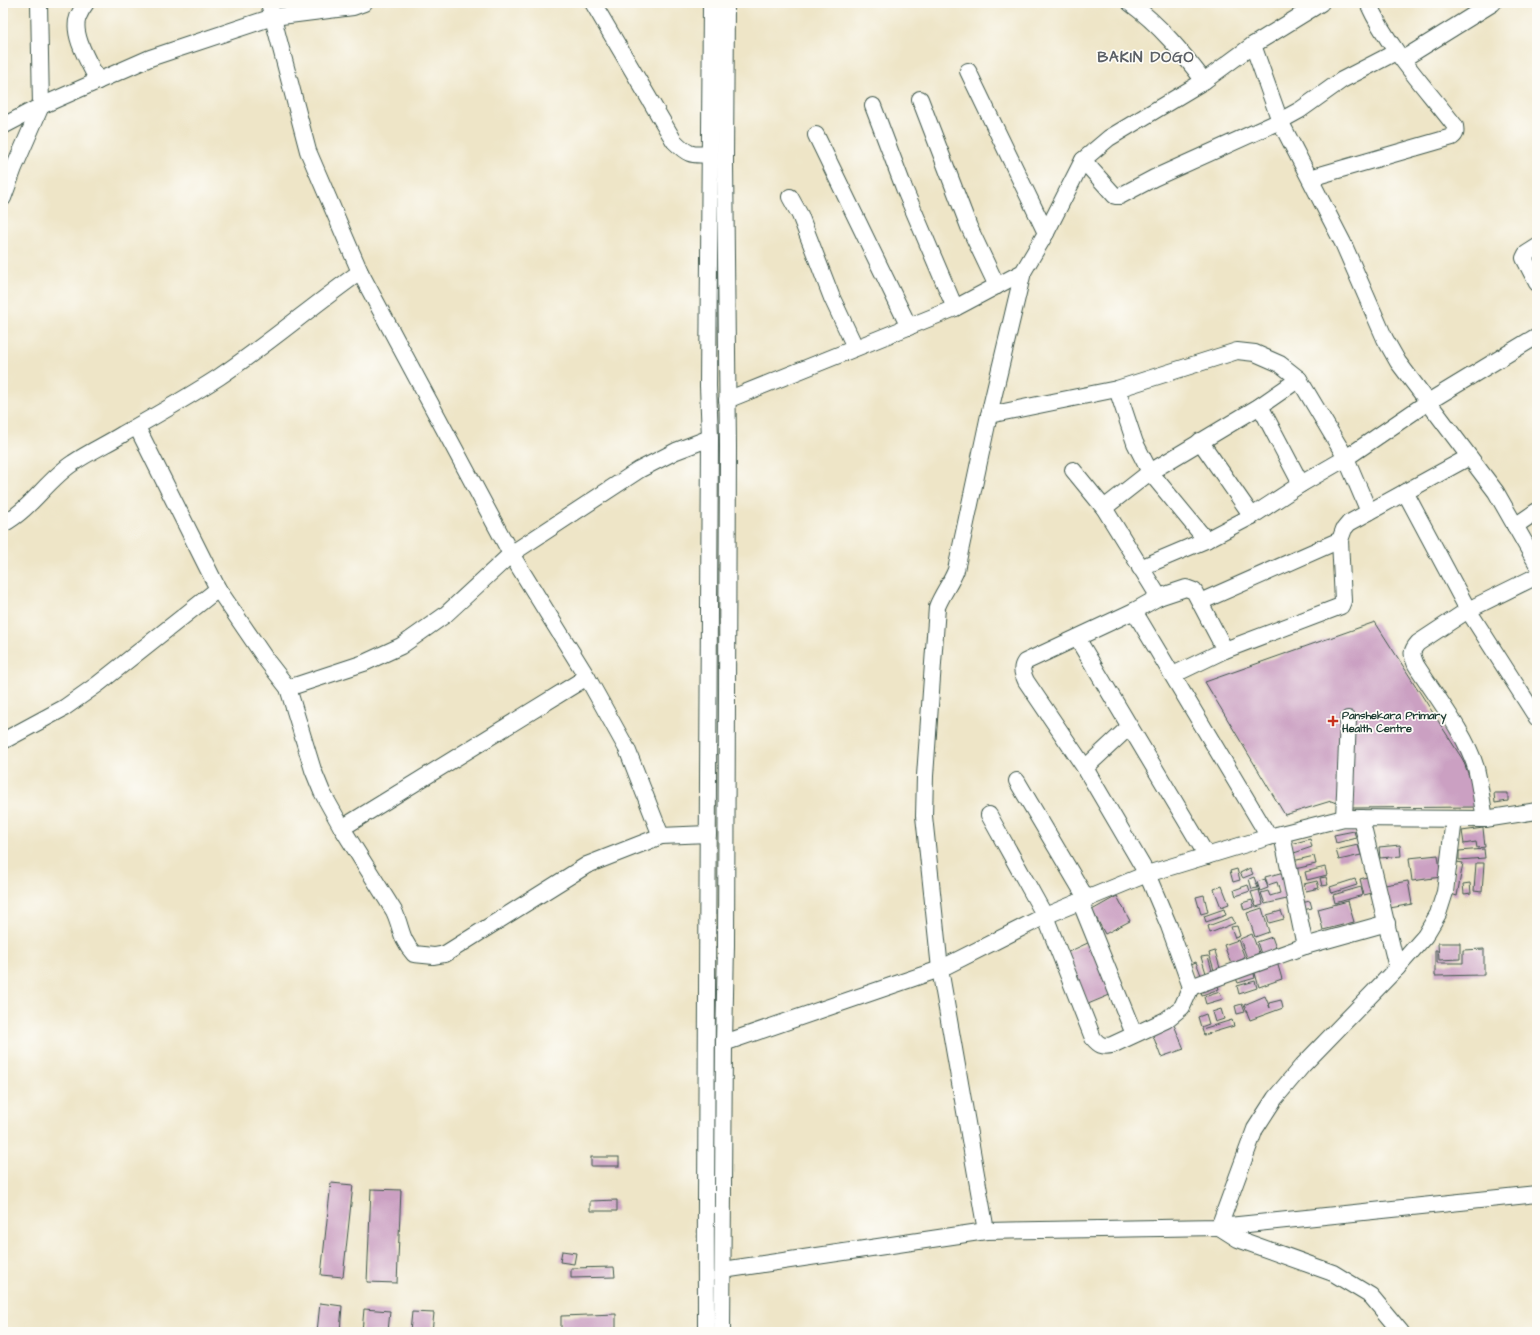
<svg xmlns="http://www.w3.org/2000/svg" width="1540" height="1335" font-family="'Architects Daughter',sans-serif">
<style>
.building{fill:#cba0c2}
.lines{fill:none;stroke-linecap:round;stroke-linejoin:round}
.minor-casing{stroke:#3e564a;stroke-width:18}
.minor{stroke:#fff;stroke-width:16}
.poi-dot{fill:#c8321e;stroke:#fdfcf7;stroke-width:1.5}
.labels{text-anchor:middle;stroke-width:3.5;stroke-linejoin:round;paint-order:stroke}
.poi-label{font-size:11px;font-weight:bold;fill:#1f3d34;stroke:#fdfcf7;text-anchor:start}
.district-label{font-size:15px;font-weight:bold;letter-spacing:1px;fill:#5b6066;stroke:#fdfcf7}
</style>
<rect width="100%" height="100%" fill="#fdfcf7"/>
<filter id="ink" filterUnits="userSpaceOnUse"><feTurbulence type="fractalNoise" baseFrequency=".025" numOctaves="2"/><feDisplacementMap in="SourceGraphic" scale="8" xChannelSelector="R" yChannelSelector="G"/><feConvolveMatrix kernelMatrix="1 2 1 2 8 2 1 2 1" color-interpolation-filters="sRGB"/></filter>
<filter id="wash" filterUnits="userSpaceOnUse"><feTurbulence type="fractalNoise" baseFrequency=".012" numOctaves="4" result="noise"/><feDisplacementMap in="SourceGraphic" scale="16" xChannelSelector="R" yChannelSelector="G"/><feGaussianBlur stdDeviation="0.9" result="paint"/><feColorMatrix in="noise" values="0 0 0 0 0 0 0 0 0 0 0 0 0 0 0 0 0 1.4 0 .05"/><feComposite in="paint" operator="in"/></filter>
<g filter="url(#wash)">
<rect width="100%" height="100%" fill="#eee5c7"/>
<g id="blocks">
<g class="building">
<path d="M1375,622L1463,760L1475,792L1478,807L1350,808L1331,801L1285,815L1205,682Z"/>
<path d="M1494,793H1508V801L1495,803Z"/>
<path d="M1483,828L1485,847L1477,848L1476,842L1464,844L1462,831Z"/>
<path d="M1354,831L1356,838L1336,843L1334,835Z"/>
<path d="M1310,839L1312,847L1294,853L1291,844Z"/>
<path d="M1358,845L1361,855L1339,860L1336,850Z"/>
<path d="M1400,845L1401,856L1380,858L1379,847Z"/>
<path d="M1484,849L1485,858L1459,860V851Z"/>
<path d="M1438,855L1441,877L1412,881L1409,858Z"/>
<path d="M1314,856L1316,864L1295,869L1293,861Z"/>
<path d="M1457,862L1463,863L1457,896L1451,894Z"/>
<path d="M1476,863H1484L1482,892L1474,891Z"/>
<path d="M1325,867L1327,875L1307,880L1305,872Z"/>
<path d="M1250,868L1253,874L1243,878L1240,873Z"/>
<path d="M1237,869L1240,880L1233,882L1230,871Z"/>
<path d="M1284,872L1291,898L1265,904L1261,893L1268,891L1270,896L1280,893L1277,882L1268,885L1265,877Z"/>
<path d="M1254,877L1258,888L1252,889L1249,879Z"/>
<path d="M1326,877L1328,885L1322,886L1320,878Z"/>
<path d="M1367,877L1372,893L1364,895L1360,879Z"/>
<path d="M1265,879L1268,888L1260,891L1257,882Z"/>
<path d="M1355,879L1357,885L1332,893L1330,887Z"/>
<path d="M1317,881L1319,888L1306,891L1304,884Z"/>
<path d="M1408,881L1412,904L1390,908L1385,885Z"/>
<path d="M1470,883L1471,893L1464,894L1463,884Z"/>
<path d="M1248,885L1250,891L1236,896L1234,890Z"/>
<path d="M1222,886L1229,904L1221,907L1214,889Z"/>
<path d="M1361,887L1363,895L1335,903L1333,895Z"/>
<path d="M1259,890L1263,905L1256,907L1251,892Z"/>
<path d="M1204,895L1208,912L1201,914L1196,897Z"/>
<path d="M1117,896L1130,921L1105,934L1092,910Z"/>
<path d="M1252,900L1254,907L1244,910L1242,903Z"/>
<path d="M1310,901L1312,908L1303,910L1301,903Z"/>
<path d="M1348,901L1354,922L1323,930L1318,909Z"/>
<path d="M1262,908L1269,932L1255,937L1247,913Z"/>
<path d="M1224,909L1226,915L1206,922L1204,916Z"/>
<path d="M1281,911L1284,919L1269,923L1267,915Z"/>
<path d="M1232,917L1235,923L1210,933L1208,926Z"/>
<path d="M1237,926L1240,936L1235,938L1231,927Z"/>
<path d="M1252,934L1259,953L1247,958L1240,939Z"/>
<path d="M1272,937L1276,948L1261,954L1257,942Z"/>
<path d="M1238,940L1245,958L1231,964L1224,945Z"/>
<path d="M1090,942L1112,994L1088,1004L1066,953Z"/>
<path d="M1438,943H1460V959L1439,960Z"/>
<path d="M1484,949V975L1435,976V950H1437V963H1463V950Z"/>
<path d="M1215,951L1220,968L1214,970L1209,953Z"/>
<path d="M1208,956L1212,971L1206,973L1201,957Z"/>
<path d="M1196,962L1201,975L1195,977L1191,964Z"/>
<path d="M1277,962L1282,979L1259,987L1254,970Z"/>
<path d="M1253,970L1255,978L1238,983L1235,976Z"/>
<path d="M1255,981L1257,988L1239,994L1237,986Z"/>
<path d="M1217,982L1219,989L1202,995L1200,988Z"/>
<path d="M1220,992L1223,999L1206,1004L1204,997Z"/>
<path d="M1265,996L1270,1008L1269,1003L1281,1000L1283,1008L1250,1020L1244,1005Z"/>
<path d="M1242,1004L1245,1012L1237,1014L1235,1006Z"/>
<path d="M1221,1009L1224,1019L1215,1022L1212,1012Z"/>
<path d="M1206,1014L1209,1024L1201,1027L1198,1017Z"/>
<path d="M1232,1020L1234,1026L1204,1035L1202,1029Z"/>
<path d="M1174,1025L1184,1049L1161,1057L1152,1033Z"/>
<rect x="591" y="1157" width="28" height="9"/>
<path d="M331,1183L353,1185L343,1277L321,1275Z"/>
<path d="M371,1189L401,1190L397,1283L367,1282Z"/>
<path d="M617,1200V1211H590V1201Z"/>
<path d="M562,1251L576,1253L574,1264L560,1262Z"/>
<path d="M614,1267L615,1277L571,1278V1268Z"/>
<path d="M320,1303L342,1306L340,1332H317Z"/>
<path d="M364,1309L390,1311L388,1332H362Z"/>
<path d="M412,1312L434,1313L432,1332H410Z"/>
<path d="M616,1314V1332H561V1316Z"/>
</g>
</g>
</g>
<g filter="url(#ink)">
<use href="#blocks" fill-opacity="0" stroke="#3e564a" stroke-width="1"/>
<g class="lines">
<g class="minor-casing">
<g id="minor">
<path d="M86,3C83,7 80,12 78,17C71,35 90,64 98,81"/>
<path d="M269,3L308,151L360,272L511,554L587,677L627,749L661,836L708,834"/>
<path d="M593,3L674,141C687,154 691,156 709,154"/>
<path d="M1130,3C1160,25 1182,52 1204,81"/>
<path d="M1253,45L1280,121L1343,243L1385,339L1398,362L1496,492L1537,564"/>
<path d="M1403,59L1493,3"/>
<path d="M968,71L1046,233"/>
<path d="M920,99L969,227L997,286"/>
<path d="M873,106L904,188L955,308"/>
<path d="M3,126L41,106L150,58L273,17L353,7L364,3"/>
<path d="M816,135L909,327"/>
<path d="M1083,160L1115,196H1120L1154,178L1280,121L1300,110L1342,80L1396,52"/>
<path d="M1310,178L1452,137C1456,134 1456,132 1455,126C1425,87 1388,48 1368,3"/>
<path d="M790,197L800,215L832,298L855,347"/>
<path d="M3,198L14,168L41,106L39,3"/>
<path d="M1537,247L1526,254L1524,258L1537,283"/>
<path d="M1117,389L1135,443L1150,472L1206,540"/>
<path d="M727,400L955,308L1023,272L1046,233L1083,160L1109,138L1204,81L1253,45L1321,3"/>
<path d="M1260,406L1301,484"/>
<path d="M989,415L1117,389L1237,351L1255,353L1280,364L1299,379L1346,458L1369,512"/>
<path d="M137,427L218,589L267,661L288,688L313,770L322,792L342,828L394,911C402,928 400,939 414,954L434,956L445,954L587,865L661,836"/>
<path d="M1200,441L1252,516"/>
<path d="M1073,470L1104,508L1159,597"/>
<path d="M1405,492L1468,610L1537,718"/>
<path d="M1104,508L1150,472L1260,406L1299,379"/>
<path d="M3,524C31,509 47,480 73,463C89,452 107,444 123,434C155,416 188,397 219,377C268,344 312,306 360,272"/>
<path d="M1515,526L1537,511"/>
<path d="M1140,568L1206,540L1252,516L1301,484L1346,458L1428,402L1537,336"/>
<path d="M1200,602L1340,540L1344,529L1349,523L1469,457"/>
<path d="M1134,611L1269,837"/>
<path d="M1077,638L1207,856"/>
<path d="M1173,675L1225,650L1341,606L1343,601L1340,540"/>
<path d="M288,688L364,663L401,646L445,615L511,554L639,470L676,451L710,438"/>
<path d="M3,741L64,708L98,684L218,589"/>
<path d="M1085,768L1129,727"/>
<path d="M1017,781L1086,898"/>
<path d="M989,815L1045,916L1093,1038C1099,1045 1102,1047 1112,1045L1166,1020L1182,1007L1191,987L1169,926L1147,874L1085,768L1026,681C1023,674 1020,669 1025,662L1134,611L1159,597L1186,588L1194,591L1225,650"/>
<path d="M1344,818L1348,719"/>
<path d="M1361,818L1397,968"/>
<path d="M1485,819C1482,802 1480,785 1476,768C1466,734 1435,695 1416,665C1412,655 1410,652 1418,643L1468,610L1537,576"/>
<path d="M342,828L587,677"/>
<path d="M1282,835L1305,946"/>
<path d="M1080,901L1134,1034"/>
<path d="M1191,987L1305,946L1387,923"/>
<path d="M724,1043L940,969L1045,916L1147,874L1269,837L1344,818L1485,819L1537,811"/>
<path d="M986,1231L940,969L924,816L925,776L937,607C942,594 951,583 956,570L989,415L1023,272"/>
<path d="M723,1270L986,1231L1219,1227L1537,1194"/>
<path d="M706,1332C705,1034 709,736 710,438L708,386L711,3"/>
<path d="M722,1332L724,1043L726,945L728,446L725,163L726,3"/>
<path d="M1401,1332L1371,1296L1333,1273L1238,1239L1219,1227L1255,1129L1275,1098L1302,1066L1397,968L1425,936L1438,914L1445,892L1454,819"/>
</g>
</g>
<use href="#minor" class="minor"/>
</g>
</g>
<path class="poi-dot" d="M1331 715h4v4h4v4h-4v4h-4v-4h-4v-4h4z"/>
<g class="labels">
<g class="poi-label">
<text x="1342" y="719">Panshekara Primary<tspan x="1342" dy="13">Health Centre</tspan></text>
</g>
<g class="district-label">
<text x="1146" y="62">BAKIN DOGO</text>
</g>
</g>
<rect width="1540" height="1335" fill="none" stroke="#fdfcf7" stroke-width="16"/>
</svg>
